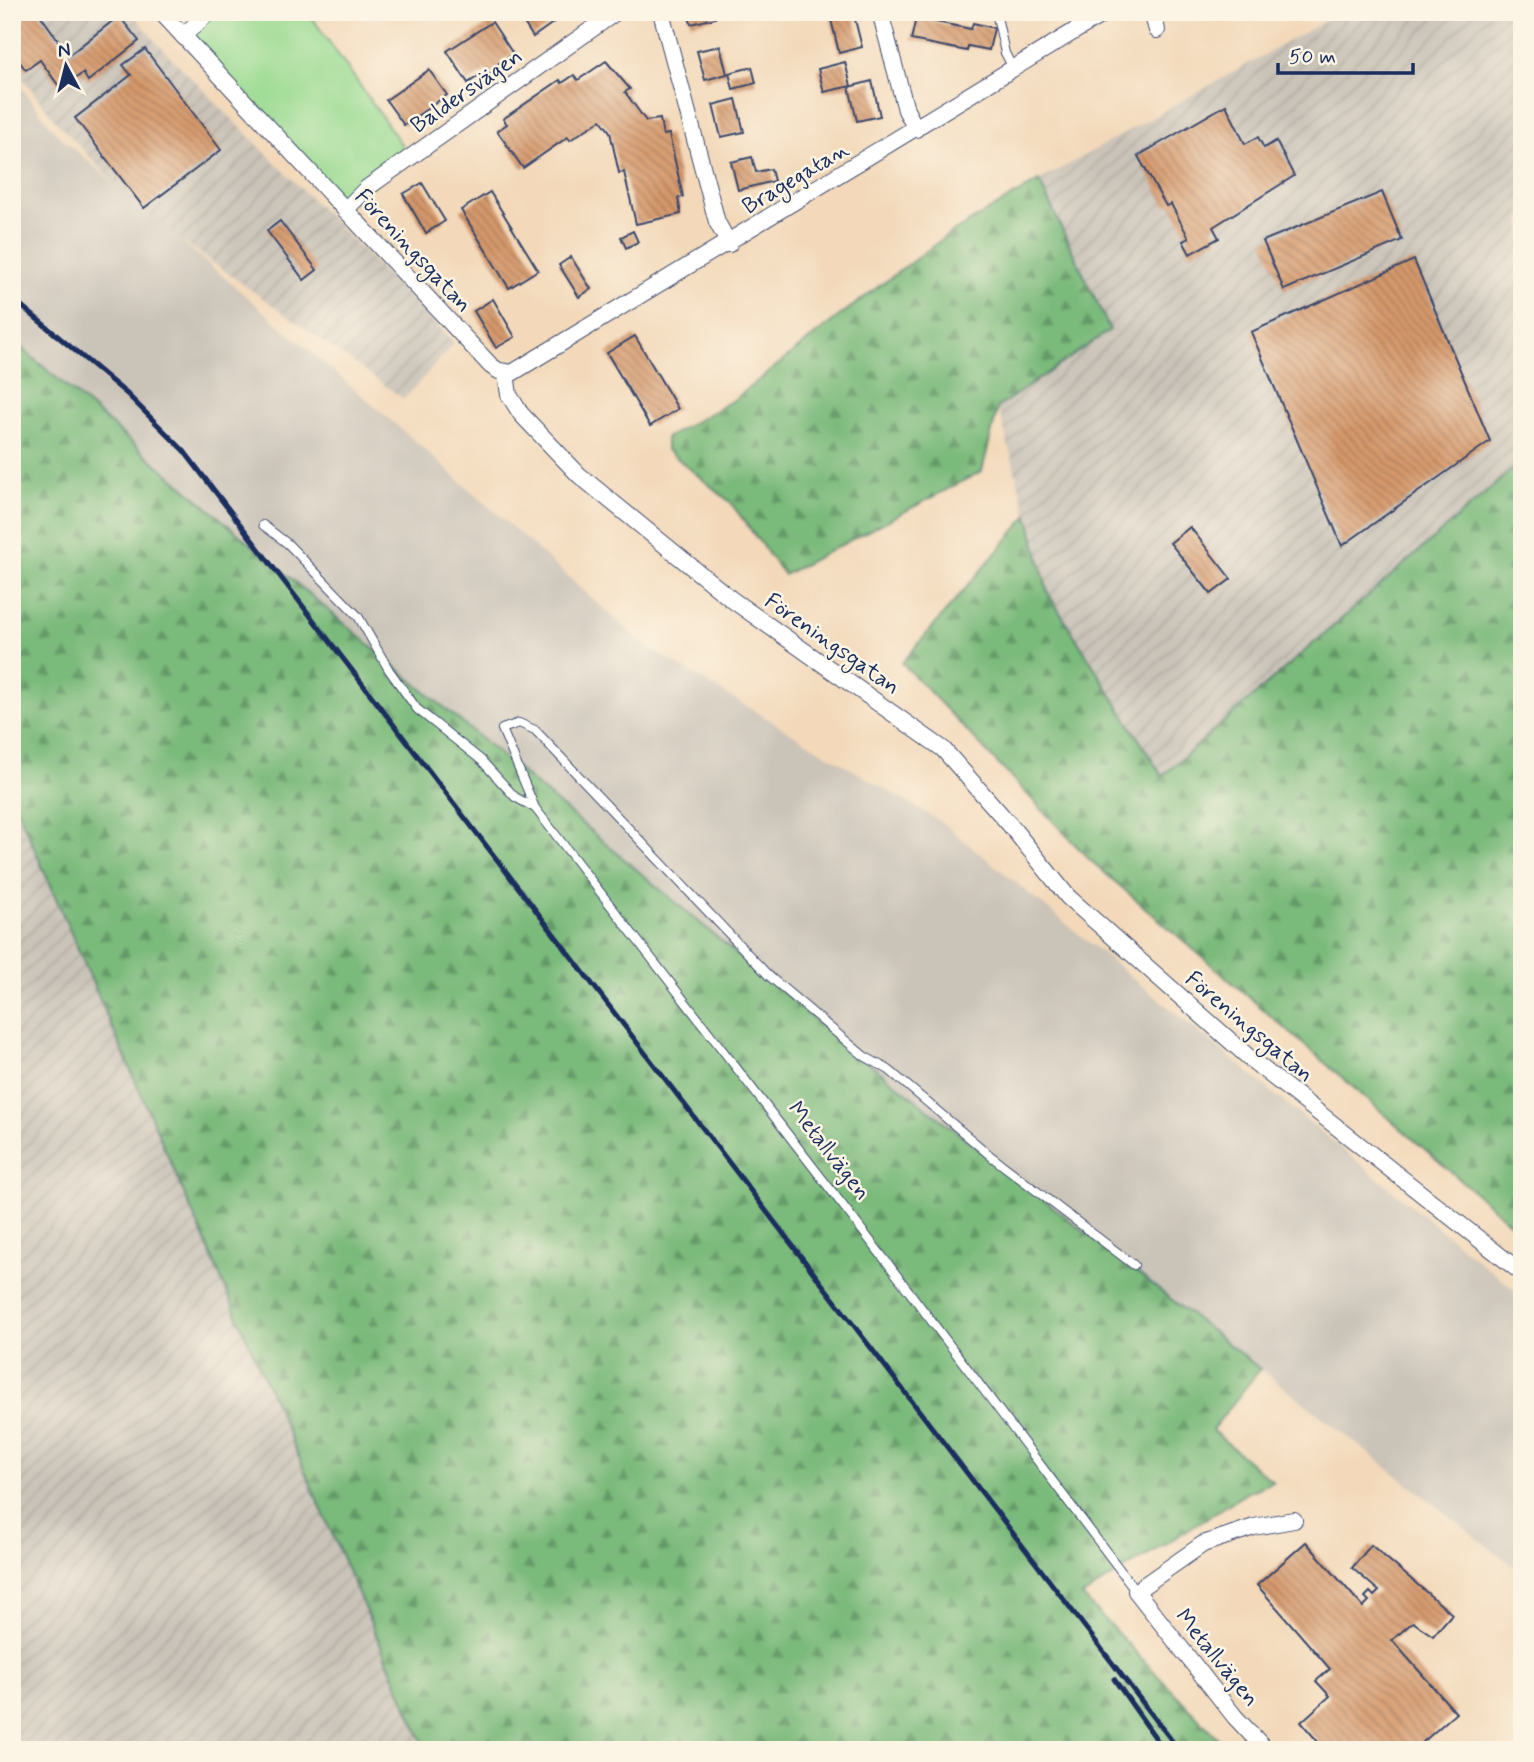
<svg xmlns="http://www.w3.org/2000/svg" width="1534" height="1762" font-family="Mynerve,sans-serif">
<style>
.industrial{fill:url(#industrial-furrows)}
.railway{fill:#cac3b8}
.forest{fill:url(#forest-firs);stroke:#4a746c;stroke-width:2}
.park{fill:#99da90;stroke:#5a8477;stroke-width:2}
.building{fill:url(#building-back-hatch)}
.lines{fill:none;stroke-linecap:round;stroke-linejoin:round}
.service-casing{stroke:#3b486c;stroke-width:10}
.minor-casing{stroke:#3b486c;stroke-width:18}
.service{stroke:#fff;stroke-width:8}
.minor{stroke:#fff;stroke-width:16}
.rail{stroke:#1b2f5e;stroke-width:5}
.labels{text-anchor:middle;stroke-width:5;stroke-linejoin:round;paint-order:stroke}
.street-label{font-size:23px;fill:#1b2f5e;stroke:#fcf5e5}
</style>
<defs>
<pattern id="industrial-furrows" width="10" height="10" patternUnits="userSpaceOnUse" patternTransform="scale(1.75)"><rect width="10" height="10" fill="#cac3b8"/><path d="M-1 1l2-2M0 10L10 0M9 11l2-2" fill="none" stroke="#ada8a1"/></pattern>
<pattern id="forest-firs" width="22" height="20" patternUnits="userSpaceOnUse" patternTransform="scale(1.75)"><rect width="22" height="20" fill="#7aba7a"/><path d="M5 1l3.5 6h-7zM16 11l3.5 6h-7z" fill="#639867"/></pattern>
<pattern id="building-back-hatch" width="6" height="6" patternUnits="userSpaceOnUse" patternTransform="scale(1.75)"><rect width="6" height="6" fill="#d5986b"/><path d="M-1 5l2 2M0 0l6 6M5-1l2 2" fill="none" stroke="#ac7c5b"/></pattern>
</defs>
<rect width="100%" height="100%" fill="#fcf5e5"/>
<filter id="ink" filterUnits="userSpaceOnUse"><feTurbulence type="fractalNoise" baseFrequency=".0143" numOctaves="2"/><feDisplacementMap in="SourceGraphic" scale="14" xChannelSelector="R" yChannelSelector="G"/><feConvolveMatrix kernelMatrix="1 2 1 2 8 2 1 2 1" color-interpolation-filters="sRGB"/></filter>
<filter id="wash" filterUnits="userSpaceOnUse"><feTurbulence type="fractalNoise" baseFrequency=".00686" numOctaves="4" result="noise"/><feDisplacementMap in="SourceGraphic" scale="28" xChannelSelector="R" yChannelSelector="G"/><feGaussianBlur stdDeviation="1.57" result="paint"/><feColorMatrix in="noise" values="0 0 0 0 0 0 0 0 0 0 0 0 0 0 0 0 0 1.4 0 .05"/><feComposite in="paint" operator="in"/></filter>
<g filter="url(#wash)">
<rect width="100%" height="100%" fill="#f3d9ba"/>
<g class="industrial">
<path d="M12,12H132L156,42L454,343L404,399L142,212L53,118L12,64Z"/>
<path d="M1341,12H1522V461L1162,777L1048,593L998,407L1110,330L1039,181Z"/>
<path d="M12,797L426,1750H12Z"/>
</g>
<path class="railway" d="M12,75L57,134L416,442L647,647L944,824L1522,1296V1573L833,1035L289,577L12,340Z"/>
<g class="forest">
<path d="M1039,181L1110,330L998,407L982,471L784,575L730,502L666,449V438L735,399L834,320L949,234Z"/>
<path d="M12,340L289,577L833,1035L1260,1369L1212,1430L1273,1482L1248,1492L1082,1596L1229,1750H426L12,797Z"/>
<path d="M1522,461V1233L1090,860L902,663L1028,515L1048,593L1162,776Z"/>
</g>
<path class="park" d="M211,12H308L409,155L346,207L180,39Z"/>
<g id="blocks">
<g class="building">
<path d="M26,12H38L69,55L119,16L139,41L88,81L83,73L61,89L40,60L26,70L12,52V22Z"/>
<path d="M517,12H568L533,37Z"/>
<path d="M688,12H713L715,18L691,24Z"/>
<path d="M841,12H853L862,47L839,53L830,15Z"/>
<path d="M916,18L971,29L973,23L994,28L989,50L968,46L967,51L911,40Z"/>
<path d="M492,22L513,54L499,63L502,67L489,75L486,71L468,83L447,51Z"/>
<path d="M720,46L727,74L705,80L697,51Z"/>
<path d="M145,49L221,150L144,208L75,118L131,75L123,65Z"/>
<path d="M606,61L630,89L625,92L646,121L660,119L663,135L669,134L683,197L678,198L681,214L636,224L624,172L619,173L610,132L601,120L570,140L568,137L523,168L497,131L507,124L503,119L560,80L562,83L574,75L578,80Z"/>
<path d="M845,62L851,86L824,92L818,69Z"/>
<path d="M752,67L756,83L733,89L729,73Z"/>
<path d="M429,70L447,95L404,125L386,100Z"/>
<path d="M872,81L880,116L857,121L849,87Z"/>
<path d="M736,99L744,132L721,137L713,105Z"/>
<path d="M1226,105L1245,144L1258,137L1264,148L1276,141L1294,176L1213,227L1219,238L1190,254L1183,241L1189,238L1171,204L1166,206L1138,156Z"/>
<path d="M752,157L756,172L771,169L774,181L738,190L731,162Z"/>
<path d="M422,183L445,221L426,233L403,194Z"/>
<path d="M490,192L538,270L509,288L461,210Z"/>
<path d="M1382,192L1402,240L1284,290L1263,241Z"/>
<path d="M280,221L317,270L304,280L267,231Z"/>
<path d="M633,231L638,242L626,248L621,237Z"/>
<path d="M571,257L591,289L579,297L559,265Z"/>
<path d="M1414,260L1490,441L1342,546L1251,332Z"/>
<path d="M493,299L515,337L496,348L474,311Z"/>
<path d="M635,336L678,409L650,426L607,353Z"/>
<path d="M1190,527L1231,579L1211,594L1170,543Z"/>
<path d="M1306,1542L1363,1607L1369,1601L1365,1597L1370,1592L1374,1596L1379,1591L1352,1568L1371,1545L1452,1614L1433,1636L1413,1622L1392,1640L1456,1713L1414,1750H1325L1301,1722L1330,1696L1316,1681L1330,1669L1257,1585Z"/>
</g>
</g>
</g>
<g filter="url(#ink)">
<use href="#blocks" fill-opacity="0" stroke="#3b486c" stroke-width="2"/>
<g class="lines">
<g class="service-casing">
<g id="service">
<path d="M996,12L1005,53L1014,70"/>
<path d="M263,525L288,544L358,616L389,670L417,709L481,760L515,797L535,808"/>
<path d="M1134,1265L992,1157L889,1070L864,1056L769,976L535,730L519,723L502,729L535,808L889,1265L1136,1591"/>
</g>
</g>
<g class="minor-casing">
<g id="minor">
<path d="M161,12L491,366L499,371L512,373L1106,12"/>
<path d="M661,12L717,222L729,244"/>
<path d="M880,12L906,110L916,129"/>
<path d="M1152,12L1157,30"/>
<path d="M183,36L209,12"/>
<path d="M345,210L367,188L616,12"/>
<path d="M506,373L509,395L521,414L579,475L731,599L943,749L1010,825L1068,897L1253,1061L1522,1273"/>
<path d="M1266,1750L1235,1717L1136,1591L1203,1544L1254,1527L1294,1520"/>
</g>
</g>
<use href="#service" class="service"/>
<use href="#minor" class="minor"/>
<g class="rail">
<path d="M12,298L127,394L184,451L1179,1750"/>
<path d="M1114,1679L1164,1750"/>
</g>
</g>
</g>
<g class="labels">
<g class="street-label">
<text transform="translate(466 90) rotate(-35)" y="8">Baldersvägen</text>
<text transform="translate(795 177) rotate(-31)" y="8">Bragegatan</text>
<text transform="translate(414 250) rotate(47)" y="8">Föreningsgatan</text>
<text transform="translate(833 643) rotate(35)" y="8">Föreningsgatan</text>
<text transform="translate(1250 1026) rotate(40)" y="8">Föreningsgatan</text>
<text transform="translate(830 1150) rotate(52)" y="8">Metallvägen</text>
<text transform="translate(1218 1657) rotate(51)" y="8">Metallvägen</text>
</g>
</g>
<rect width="1534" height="1762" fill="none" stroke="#fcf5e5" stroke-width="42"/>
<g transform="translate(66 66) rotate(353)" stroke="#fcf5e5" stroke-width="5" paint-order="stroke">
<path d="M0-5L12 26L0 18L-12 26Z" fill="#1b2f5e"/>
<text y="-10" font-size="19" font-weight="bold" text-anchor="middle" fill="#1b2f5e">N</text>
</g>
<path d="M1278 63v10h135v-10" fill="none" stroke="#1b2f5e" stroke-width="3.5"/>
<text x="1289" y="63" font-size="21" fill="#1b2f5e" stroke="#fcf5e5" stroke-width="5" paint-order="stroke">50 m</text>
</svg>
